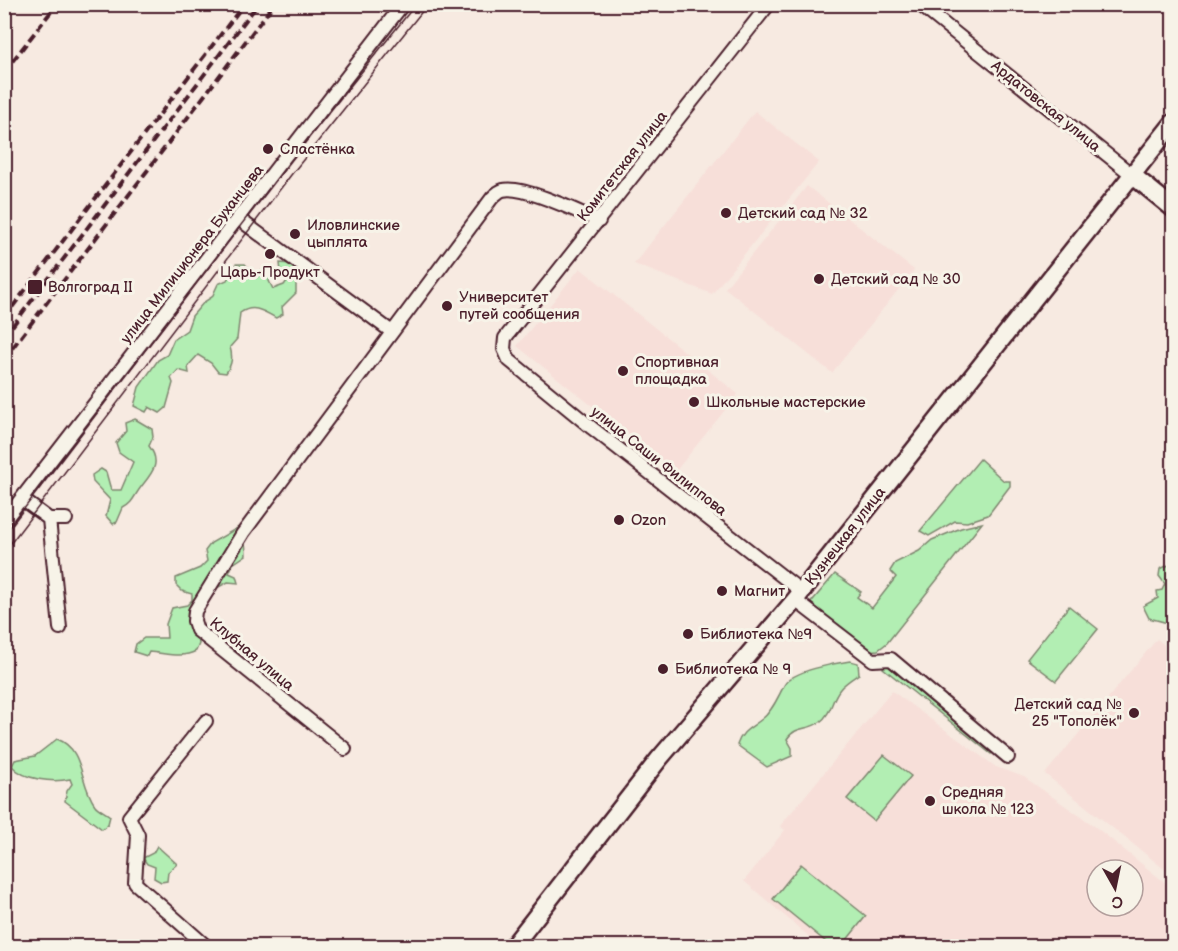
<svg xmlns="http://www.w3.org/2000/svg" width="1178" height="951" font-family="'Balsamiq Sans',sans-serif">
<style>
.built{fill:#f7dfd9;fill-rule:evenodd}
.green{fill:#b2eeb3;stroke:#7e866f;stroke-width:1.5}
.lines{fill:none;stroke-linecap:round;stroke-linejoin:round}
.street-casing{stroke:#4a1f2b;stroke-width:16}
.secondary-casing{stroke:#4a1f2b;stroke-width:21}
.street{stroke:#f7f3e8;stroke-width:12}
.secondary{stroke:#f7f3e8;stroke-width:16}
.tram{stroke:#4a1f2b;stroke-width:1.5}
.rail{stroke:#4a1f2b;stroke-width:4;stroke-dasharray:9 4.5;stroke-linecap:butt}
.poi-dot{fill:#4a1f2b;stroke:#f7f3e8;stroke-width:2}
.labels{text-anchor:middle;stroke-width:6;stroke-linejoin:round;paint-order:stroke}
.street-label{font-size:15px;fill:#4a1f2b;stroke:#f7f3e8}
.poi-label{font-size:15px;fill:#4a1f2b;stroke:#f7f3e8;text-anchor:start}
</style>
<rect width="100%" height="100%" fill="#f7eae1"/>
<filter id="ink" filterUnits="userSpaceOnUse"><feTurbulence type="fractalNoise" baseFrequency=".0167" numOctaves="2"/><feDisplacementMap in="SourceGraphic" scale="12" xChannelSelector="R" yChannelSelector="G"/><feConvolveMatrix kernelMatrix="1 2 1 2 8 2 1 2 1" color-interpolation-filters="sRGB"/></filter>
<g filter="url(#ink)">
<g class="built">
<path d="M755,111L819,162L712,294L634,264Z"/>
<path d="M807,186L914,270L832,373L725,288Z"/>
<path d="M580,268L738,394L675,472L517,346Z"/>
<path d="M1157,639L1173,652V876L1045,774Z"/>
<path d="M892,691L996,767L1024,777L1093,825L1173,889V935L1164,946H820L744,881L785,830L780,826ZM1097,870H1133V906H1097Z"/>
</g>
<g class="green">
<path d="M280,263L292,264L302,268L296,284V293L282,307L283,314L276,318C262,310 253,304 240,313L237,339L230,347C233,357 232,364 226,373L218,372L211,363L198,355L188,366L189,373L178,370L171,378L173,383L166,408L160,413L149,407L146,412L134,406L139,387L158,360L167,355L174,339L187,330L192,316L204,302L212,297L218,284L227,280L236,264H245L257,277L265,267L272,273L269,281L273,289L284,285L287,281L281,272Z"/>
<path d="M135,419L152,429L153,437L149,446C162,463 152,473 141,487C134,496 133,503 123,508L117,522L113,524L106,516L110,500L93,482L92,475L101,469L106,472L111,490H121L133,462L119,452L116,443L126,431L125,423Z"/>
<path d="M980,459L1004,481H1010V486L988,515L967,522L955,521L929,536L920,531Z"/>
<path d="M982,523L887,643L878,650L868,651L808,606L835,574L861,592L857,597L872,608L896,577L890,571L895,563L919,551L932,540L961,528Z"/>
<path d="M239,527C244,534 246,546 246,555L233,564L229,573L236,576L238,583L228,582L211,591L196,621L199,644L196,651C181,659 165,653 149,652L147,656L134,652L136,644L144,638H167L166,624L172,608L187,605L192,600V594L182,591L176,585V578L200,568L207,561L205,551L211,543Z"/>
<path d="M1173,563H1174L1173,632L1164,622L1149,618L1143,606L1158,598L1157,591L1162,590L1165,584L1159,576L1160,569Z"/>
<path d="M1069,606L1098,629L1056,681L1027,659Z"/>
<path d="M850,661L858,663L859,674C853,678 845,683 840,689C831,700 832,713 820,722C808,731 796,725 787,739L792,748V756L767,767L737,745C742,730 751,728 762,719C773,711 779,694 785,684C792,671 836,663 850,661Z"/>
<path d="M886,662L995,749L991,754L883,668Z"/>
<path d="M57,739C85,749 79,784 95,805C98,809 105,812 110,816L108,824L102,829L65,801L67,791L72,784L70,779C53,783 24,780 12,766L15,760L35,756Z"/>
<path d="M884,755L911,776L874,821L847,799Z"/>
<path d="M157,846L177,864L168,872L167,881L161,882L154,878L155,867L147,864L143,858L153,853Z"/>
<path d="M801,864L866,916L842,946H831L773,899Z"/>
</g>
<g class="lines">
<g class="street-casing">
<g id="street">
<path d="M769,4L505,338L504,349L509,360L592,428L801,591"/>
<path d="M919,4L1131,174"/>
<path d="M239,219L392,332"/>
<path d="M22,499L49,519L60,628"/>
<path d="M49,519H66"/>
<path d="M4,521L403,4"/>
<path d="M795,600L873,660L891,659L1008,757"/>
<path d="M345,749L197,630L194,621L195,611L243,533L492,198C495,195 499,191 503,190C523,185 579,212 599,221"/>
<path d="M206,946L135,883L138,835L129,817L206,721"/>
</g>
</g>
<g class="secondary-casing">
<g id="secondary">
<path d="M1131,174L1174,209"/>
<path d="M513,946L659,759L795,600L1174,122"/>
</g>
</g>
<use href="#street" class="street"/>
<use href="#secondary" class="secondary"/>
<g class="tram">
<path d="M4,535L283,170L416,4"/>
<path d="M4,552L291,175L428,4"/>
</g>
<g class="rail">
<path d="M4,72L57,4"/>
<path d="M4,318L244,4"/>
<path d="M4,337L258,4"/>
<path d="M4,359L274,4"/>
</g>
</g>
</g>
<g class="poi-dot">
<circle cx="268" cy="149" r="6"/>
<circle cx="726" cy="213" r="6"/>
<circle cx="295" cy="234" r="6"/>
<circle cx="270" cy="254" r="6"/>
<circle cx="819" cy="279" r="6"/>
<rect x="27" y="279" width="16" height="16" rx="3"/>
<circle cx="447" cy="306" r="6"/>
<circle cx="623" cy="371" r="6"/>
<circle cx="694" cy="402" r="6"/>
<circle cx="619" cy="520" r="6"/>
<circle cx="722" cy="591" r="6"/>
<circle cx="688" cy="634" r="6"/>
<circle cx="663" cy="669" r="6"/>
<circle cx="1134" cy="713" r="6"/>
<circle cx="930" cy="801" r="6"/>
</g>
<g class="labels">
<g class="street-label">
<text transform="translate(1046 106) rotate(39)" y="5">Ардатовская улица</text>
<text transform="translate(622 166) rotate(-52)" y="5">Комитетская улица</text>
<text transform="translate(192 254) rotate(-52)" y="5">улица Милиционера Буханцева</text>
<text transform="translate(659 461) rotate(38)" y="5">улица Саши Филиппова</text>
<text transform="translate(845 536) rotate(-52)" y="5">Кузнецкая улица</text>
<text transform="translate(252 654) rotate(40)" y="5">Клубная улица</text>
</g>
<g class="poi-label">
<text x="280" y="154">Сластёнка</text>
<text x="738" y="218">Детский сад № 32</text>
<text x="307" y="230">Иловлинские<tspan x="307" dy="17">цыплята</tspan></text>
<text x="270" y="277" text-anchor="middle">Царь-Продукт</text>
<text x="831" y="284">Детский сад № 30</text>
<text x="48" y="292">Волгоград II</text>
<text x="459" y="302">Университет<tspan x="459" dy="17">путей сообщения</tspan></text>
<text x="635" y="367">Спортивная<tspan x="635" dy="17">площадка</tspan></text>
<text x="706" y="407">Школьные мастерские</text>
<text x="631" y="525">Ozon</text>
<text x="734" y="596">Магнит</text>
<text x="700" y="639">Библиотека №9</text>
<text x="675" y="674">Библиотека № 9</text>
<text x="1122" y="709" text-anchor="end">Детский сад №<tspan x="1122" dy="17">25 "Тополёк"</tspan></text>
<text x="942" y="797">Средняя<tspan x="942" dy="17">школа № 123</tspan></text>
</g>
</g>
<rect width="1178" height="951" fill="none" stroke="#f7f3e8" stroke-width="24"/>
<rect x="12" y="12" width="1154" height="927" fill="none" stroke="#4a1f2b" stroke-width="2" filter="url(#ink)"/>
<g transform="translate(1115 888) rotate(171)"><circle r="28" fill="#f7f3e8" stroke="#b29e9c" stroke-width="1.5"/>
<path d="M0-4.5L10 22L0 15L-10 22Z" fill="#4a1f2b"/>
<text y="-9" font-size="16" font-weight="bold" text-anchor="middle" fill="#4a1f2b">С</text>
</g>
</svg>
